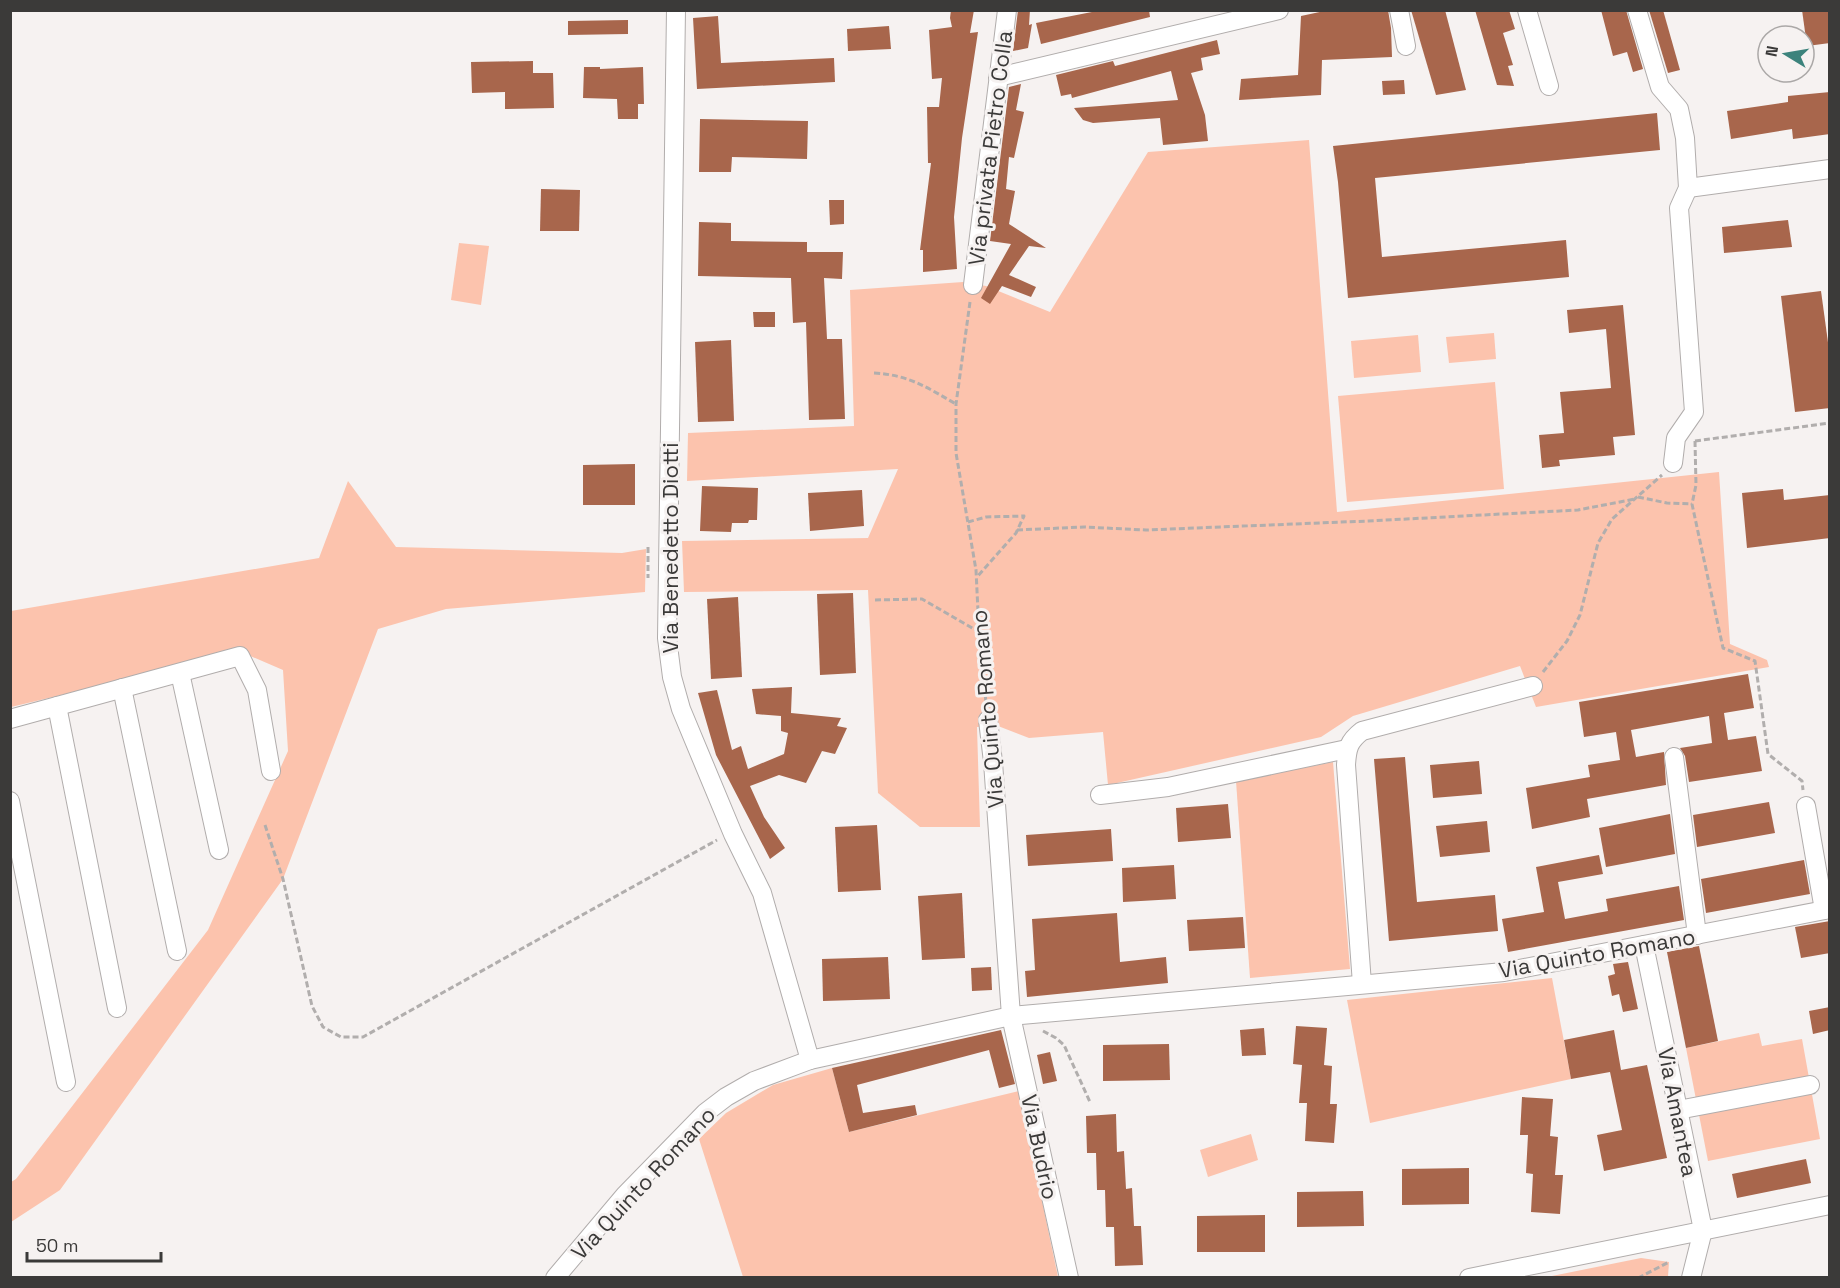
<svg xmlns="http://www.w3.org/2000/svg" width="1840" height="1288" font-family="'Space Grotesk',sans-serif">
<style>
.green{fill:#fcc3ad}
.building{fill:#a8664c}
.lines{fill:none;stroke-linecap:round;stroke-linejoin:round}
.minor-casing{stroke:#b1adac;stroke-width:20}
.path{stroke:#b1aead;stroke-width:3;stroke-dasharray:6 3;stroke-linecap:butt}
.minor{stroke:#fff;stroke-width:18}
.labels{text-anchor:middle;stroke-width:6;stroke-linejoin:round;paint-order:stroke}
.street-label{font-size:22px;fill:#3b3a39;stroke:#f6f2f1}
</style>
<rect width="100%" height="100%" fill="#f6f2f1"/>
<g class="green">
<path d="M1309,140L1337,512L1719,472L1730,644L1767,660L1769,667L1536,707L1520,666L1353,716L1321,737L1108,785L1103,732L1029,738L998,726L977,727L980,827H920L878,793L868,590L684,592L682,541L868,538L898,469L687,481L688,433L854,426L850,290L963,282L986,286L1050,312L1148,152Z"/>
<path d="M459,243L489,246L481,305L451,300Z"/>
<path d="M1494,333L1496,359L1449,363L1446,337Z"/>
<path d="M1418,335L1421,372L1354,378L1351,341Z"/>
<path d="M1495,382L1504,489L1347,502L1338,396Z"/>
<path d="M348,481L396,547L622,553L646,549L645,592L446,609L378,629L283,879L60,1190L11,1222V1182L16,1179L208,930L288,751L283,670L241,652L11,707V611L319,558Z"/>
<path d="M1333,762L1350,969L1250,978L1236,781Z"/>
<path d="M1552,978L1571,1079L1370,1123L1347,1000Z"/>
<path d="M1759,1033L1762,1046L1802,1039L1820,1139L1708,1161L1686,1048Z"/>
<path d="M832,1068L849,1132L1019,1091L1058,1277H743L699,1139L726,1113L773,1085Z"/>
<path d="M1251,1134L1258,1160L1208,1177L1200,1150Z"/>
<path d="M1641,1258L1669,1262L1668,1277H1547Z"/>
</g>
<g class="building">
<path d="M951,10H974L970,33L978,32L962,138L954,217L957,269L923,272V250H920L931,163H928L927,107H939L942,78L932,79L929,30L952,27L950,18Z"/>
<path d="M1018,10H1030L1029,25L1032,24L1028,48L1013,51Z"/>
<path d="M1102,10H1149L1150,17L1041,44L1036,23Z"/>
<path d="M1329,10H1388L1391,28L1392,57L1322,60L1321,95L1239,100L1241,79L1298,75L1301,16Z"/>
<path d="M1411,10H1445L1466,90L1436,95Z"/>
<path d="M1475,10H1509L1515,29L1503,33L1513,65L1508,66L1514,86L1497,85Z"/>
<path d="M1601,10H1626L1643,69L1633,72L1627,52L1613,56Z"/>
<path d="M1649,10H1663L1680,70L1668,73Z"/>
<path d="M1802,10H1830V43L1807,46Z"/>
<path d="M718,16L721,63L834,58L835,82L697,89L693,18Z"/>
<path d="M628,20V34L568,35V21Z"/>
<path d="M889,26L891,49L848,51L847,29Z"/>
<path d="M1217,40L1220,54L1201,58L1203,70L1191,73L1205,115L1208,141L1163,145L1160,118L1093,123L1083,120L1074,108L1178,100L1171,71L1072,98L1071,94L1061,96L1056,75L1113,61L1115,66Z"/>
<path d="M533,61V73H553L554,108L505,109V92L472,93L471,62Z"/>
<path d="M584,67H600V69L643,67L644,104H638V119H618L617,99L583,98Z"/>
<path d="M1404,80L1405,94L1383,95L1382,81Z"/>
<path d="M1021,84L1016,110L1024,112L1014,158L1009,157L1006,189L1015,191L1009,224L1046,248L1029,246L1009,275L1036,287L1031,297L1002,286L990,304L981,298L1011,244L990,241L1009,87Z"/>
<path d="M1830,92V134L1793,139L1792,129L1731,139L1727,111L1788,102V96Z"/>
<path d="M1657,113L1660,150L1375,178L1382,257L1566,240L1569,277L1348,298L1338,182L1333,146Z"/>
<path d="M700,119L808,121L807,159L732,157L731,172H699Z"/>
<path d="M541,189L580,190L579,231H540Z"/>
<path d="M829,200H844V224L830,225Z"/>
<path d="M1788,220L1792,247L1724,253L1722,227Z"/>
<path d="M699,222L731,223V241L807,242V252H843L842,279L824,278L827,339H842L845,419L809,420L806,322L793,323L791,278L698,276Z"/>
<path d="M1821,291L1830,357V408L1795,412L1781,296Z"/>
<path d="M1623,305L1635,435L1613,437L1615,455L1559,460L1560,466L1542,468L1539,435L1564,433L1560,392L1611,388L1606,329L1569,333L1567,310Z"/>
<path d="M753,312H775V327H754Z"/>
<path d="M731,340L734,421L698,422L695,342Z"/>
<path d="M635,464V505H583V465Z"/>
<path d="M702,486L758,488L757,520H749L748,523H732L731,532L700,531Z"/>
<path d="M1783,489L1784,500L1830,495V538L1747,548L1742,493Z"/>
<path d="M862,490L864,526L810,531L808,493Z"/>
<path d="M853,593L856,673L820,675L817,594Z"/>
<path d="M738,597L742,677L711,679L707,599Z"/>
<path d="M1748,674L1754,708L1724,713L1728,740L1756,736L1762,771L1689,782L1685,756L1680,748L1712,743L1709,716L1631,730L1636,757L1664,752L1666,785L1587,799L1590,817L1532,829L1526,788L1590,777L1588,765L1620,760L1616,732L1584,737L1579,702Z"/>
<path d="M792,687L791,713L841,718L837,726L847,728L835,754L822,751L806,783L779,775L750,786L764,817L785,848L770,859L716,755L698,693L717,690L732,750L741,746L748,769L784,754L788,733L781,731V716L756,714L752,689Z"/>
<path d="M1405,757L1417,902L1495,895L1498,931L1389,941L1374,759Z"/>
<path d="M1479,761L1482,794L1433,798L1430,765Z"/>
<path d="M1769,802L1775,833L1697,847L1693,815Z"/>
<path d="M1228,804L1231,838L1178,842L1176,808Z"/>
<path d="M1670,814L1675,854L1606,867L1599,828Z"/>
<path d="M1487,821L1490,852L1440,857L1436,826Z"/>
<path d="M877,825L881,890L838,892L835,827Z"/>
<path d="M1111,829L1113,861L1028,866L1026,835Z"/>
<path d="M1599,855L1603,874L1558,882L1565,919L1608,911L1606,899L1679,886L1684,920L1508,952L1502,919L1544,912L1536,867Z"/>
<path d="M1804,860L1810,894L1706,913L1701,879Z"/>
<path d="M1174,865L1176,899L1123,902L1122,868Z"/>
<path d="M962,893L965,958L922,960L918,896Z"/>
<path d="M1117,913L1120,962L1166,957L1168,983L1027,997L1025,971L1035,970L1032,919Z"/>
<path d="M1243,917L1245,948L1189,951L1187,920Z"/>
<path d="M1830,921V953L1801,958L1795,927Z"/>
<path d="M1699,946L1718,1041L1686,1048L1667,952Z"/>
<path d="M888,957L890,999L823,1001L822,959Z"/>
<path d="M1628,962L1638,1009L1623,1012L1619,994L1612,996L1608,976L1615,974L1613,964Z"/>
<path d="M991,967L992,990L972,991L971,968Z"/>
<path d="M1830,1007V1030L1813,1034L1809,1011Z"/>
<path d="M1296,1026L1327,1028L1324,1065L1332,1066L1330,1104H1337L1334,1143L1305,1141L1307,1103H1299L1302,1065L1293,1064Z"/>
<path d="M1264,1028L1266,1055L1242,1056L1240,1030Z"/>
<path d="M1001,1030L1015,1084L999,1088L989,1050L857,1085L863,1113L915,1105L917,1115L849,1132L832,1068Z"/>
<path d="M1614,1030L1621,1070L1647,1065L1667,1158L1604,1171L1597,1135L1622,1130L1610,1072L1571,1079L1564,1040Z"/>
<path d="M1169,1044L1170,1080L1103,1081V1045Z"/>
<path d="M1050,1052L1057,1081L1043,1084L1037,1055Z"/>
<path d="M1522,1097L1553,1099L1550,1136L1558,1137L1555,1175H1563L1560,1214L1531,1212L1533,1174L1526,1173L1528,1135H1520Z"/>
<path d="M1116,1114L1117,1152L1124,1151L1126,1189L1132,1188L1134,1226H1141L1143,1265L1115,1266L1114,1227H1106L1105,1190H1097L1096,1153H1087L1086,1116Z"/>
<path d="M1806,1159L1811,1183L1737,1198L1732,1174Z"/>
<path d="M1469,1168V1204L1402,1205V1169Z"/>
<path d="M1363,1191L1364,1226L1297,1227V1192Z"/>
<path d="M1265,1215V1252H1197V1216Z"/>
</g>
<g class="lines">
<g class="minor-casing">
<g id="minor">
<path d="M676,10L667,638L672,677L681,709L733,834L762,893L810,1060"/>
<path d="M1399,10L1406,46"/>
<path d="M1527,10L1549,86"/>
<path d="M1637,10L1660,87L1679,109L1685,138L1688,188L1679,208L1694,412L1676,438L1673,463"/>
<path d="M998,77L1279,10"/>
<path d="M1688,188L1830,169"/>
<path d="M973,285L1007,10"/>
<path d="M180,673L219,850"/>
<path d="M122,688L177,951"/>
<path d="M57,706L117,1008"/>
<path d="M10,719L240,656L257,690L271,771"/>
<path d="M988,720L993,762L1011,1016L1069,1278"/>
<path d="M1674,757L1697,935"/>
<path d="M1100,795L1168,787L1347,749"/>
<path d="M10,801L66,1082"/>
<path d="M1806,806L1824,910"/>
<path d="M1644,945L1703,1230L1691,1278"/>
<path d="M1362,984L1346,765C1347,748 1349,741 1362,731L1533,686"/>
<path d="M1678,1110L1810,1085"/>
<path d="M555,1278L625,1195L705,1113L726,1097L754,1081L810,1060L1011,1016L1504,972L1830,909"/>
<path d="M1469,1278L1830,1205"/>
</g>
</g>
<g class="path">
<path d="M970,302L956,404V453L976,570L979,632L986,703"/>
<path d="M874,373C909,375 926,387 956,404"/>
<path d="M1695,441L1696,485L1692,504L1723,648L1755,661L1768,754L1802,781L1803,790"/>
<path d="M1695,441L1830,423"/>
<path d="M1638,497L1667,503L1692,504"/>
<path d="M968,522L986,517L1024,516L1016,533L977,577"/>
<path d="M1017,530L1084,527L1146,530L1368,521L1578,510L1635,499"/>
<path d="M648,547V578"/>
<path d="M875,600L922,599L979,632"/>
<path d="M1543,672L1567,641L1580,615L1598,543L1612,519L1662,475"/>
<path d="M265,825L283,879L312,1006L323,1027L341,1037H363L717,840"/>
<path d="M1043,1031L1056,1038L1064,1045L1090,1102"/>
<path d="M1638,1278L1669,1262"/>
</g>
<use href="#minor" class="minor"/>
</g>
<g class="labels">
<g class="street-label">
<text transform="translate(990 148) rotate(-83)" y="8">Via privata Pietro Colla</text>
<text transform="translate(670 548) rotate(-90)" y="8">Via Benedetto Diotti</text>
<text transform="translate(987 709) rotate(-95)" y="8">Via Quinto Romano</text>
<text transform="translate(1597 953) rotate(-10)" y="8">Via Quinto Romano</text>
<text transform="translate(1678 1112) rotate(79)" y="8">Via Amantea</text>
<text transform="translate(1040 1147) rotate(78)" y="8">Via Budrio</text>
<text transform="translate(643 1183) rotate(-47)" y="8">Via Quinto Romano</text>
</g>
</g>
<rect width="1840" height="1288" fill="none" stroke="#3b3a39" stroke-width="24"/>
<g transform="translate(1786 54) rotate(281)"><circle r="28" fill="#f6f2f1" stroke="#aba8a7" stroke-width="1.5"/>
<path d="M0-4.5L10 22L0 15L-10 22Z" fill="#3c837c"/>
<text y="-9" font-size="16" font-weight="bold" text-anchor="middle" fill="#3b3a39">N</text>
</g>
<path d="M27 1252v9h134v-9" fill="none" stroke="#3b3a39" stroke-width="3"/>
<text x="36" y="1252" font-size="18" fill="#3b3a39" stroke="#f6f2f1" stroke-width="4.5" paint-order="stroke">50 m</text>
</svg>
